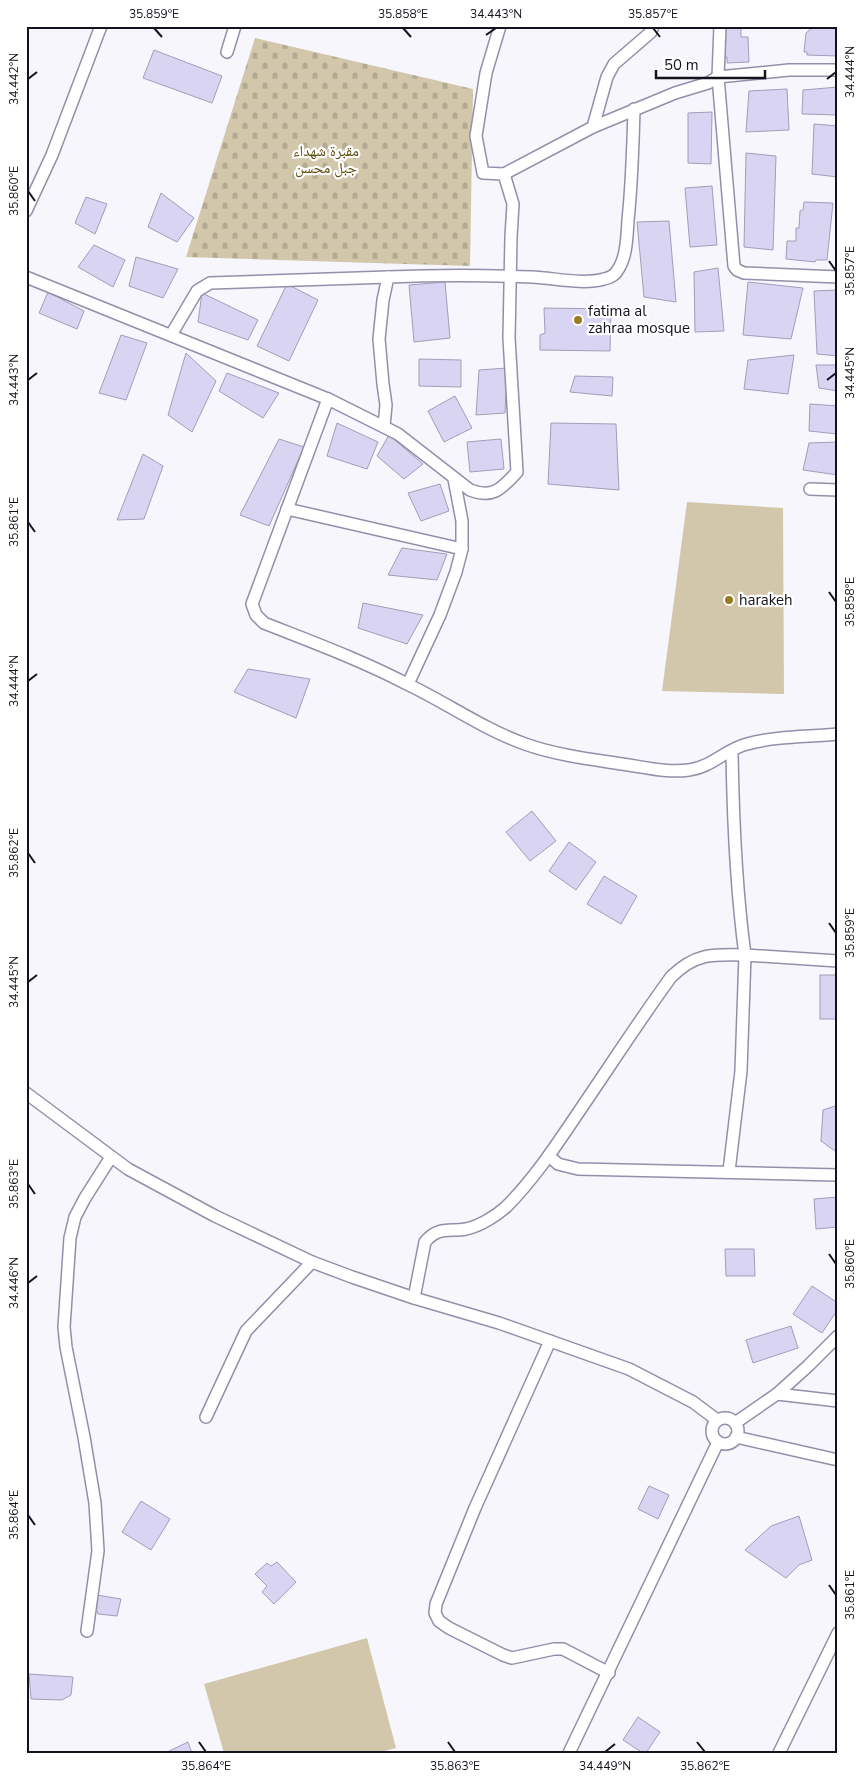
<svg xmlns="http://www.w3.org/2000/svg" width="864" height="1779" font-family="'Nunito Sans','Noto Naskh Arabic',sans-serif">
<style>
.cemetery{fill:url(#cemetery-stones)}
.pitch{fill:#d2c7ab}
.building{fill:#d8d4f1;stroke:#a29db9}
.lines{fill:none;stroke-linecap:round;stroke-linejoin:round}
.street-casing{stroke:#938faa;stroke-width:14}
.street{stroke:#fff;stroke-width:11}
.ticks{fill:none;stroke:#14121c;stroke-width:2}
.poi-dot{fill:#997b24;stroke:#fff;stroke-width:2}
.labels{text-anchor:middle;stroke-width:4.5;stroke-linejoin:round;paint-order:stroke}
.park-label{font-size:15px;fill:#5f4b0f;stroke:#fff}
.poi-label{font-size:15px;fill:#14121c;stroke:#fff;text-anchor:start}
.neatline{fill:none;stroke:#14121c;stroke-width:2}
.ticks-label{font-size:12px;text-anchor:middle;fill:#14121c}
</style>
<defs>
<pattern id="cemetery-stones" width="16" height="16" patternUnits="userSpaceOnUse" patternTransform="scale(1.25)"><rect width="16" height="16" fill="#d2c7ab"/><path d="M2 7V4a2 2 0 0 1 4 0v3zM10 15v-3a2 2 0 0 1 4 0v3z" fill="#b3aa93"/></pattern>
</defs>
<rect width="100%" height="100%" fill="#f7f6fc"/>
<path class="cemetery" d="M255,38L473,89L470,266L186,257Z"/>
<g class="pitch">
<path d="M687,502L783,508L784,694L662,691Z"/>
<path d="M367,1638L396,1748L377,1753H224L204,1684Z"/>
</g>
<g class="building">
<path d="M726,26H751L741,28V37H748L749,62L727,63V57L724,58L723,30L727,27Z"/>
<path d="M838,27V56L807,55V52H804L806,33L812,28Z"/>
<path d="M154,50L222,76L212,103L143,78Z"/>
<path d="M838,87V115L802,114L803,90Z"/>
<path d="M787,89L789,130L746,132L749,91Z"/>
<path d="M712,112L711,164L688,163V113Z"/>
<path d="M814,124L838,126V177L812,174Z"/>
<path d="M746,153L776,156L773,250L744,247Z"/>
<path d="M712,186L717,245L690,247L685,188Z"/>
<path d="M161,193L194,218L177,242L148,227Z"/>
<path d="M86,197L107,204L95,234L75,223Z"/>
<path d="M804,202L833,203L827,260H816L815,262L786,259L787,241H796V228H799L800,211L803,210Z"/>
<path d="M669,221L676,302L644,297L637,222Z"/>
<path d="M94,245L125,260L113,287L78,267Z"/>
<path d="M136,257L178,269L163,298L129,286Z"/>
<path d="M718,268L724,331L695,332L694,272Z"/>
<path d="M445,282L450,338L414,342L409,285Z"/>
<path d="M748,282L803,288L791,339L743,335Z"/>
<path d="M287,284L318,300L289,361L257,346Z"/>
<path d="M838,290V356L817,354L814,291Z"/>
<path d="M48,292L84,311L77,329L39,313Z"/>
<path d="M202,293L258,320L248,340L198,322Z"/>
<path d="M544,308L611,309L610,351L540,350V335L545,333Z"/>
<path d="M121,335L147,343L126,400L99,393Z"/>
<path d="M186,353L216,381L192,432L168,415Z"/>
<path d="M794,355L788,394L744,389L748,360Z"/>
<path d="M419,359L461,360V387L419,386Z"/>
<path d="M816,365H838V391L819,388Z"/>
<path d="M507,368L505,413L476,415L479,370Z"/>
<path d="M227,373L279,393L263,418L219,391Z"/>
<path d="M575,376L613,377L612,396L570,392Z"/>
<path d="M455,396L472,428L444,442L428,411Z"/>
<path d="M810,404L838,406V434L809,431Z"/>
<path d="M337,423L378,442L367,469L327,456Z"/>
<path d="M551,423L616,424L619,490L548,484Z"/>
<path d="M389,435L423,464L404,479L377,456Z"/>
<path d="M279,439L304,447L269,526L240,515Z"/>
<path d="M501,439L504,469L470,472L467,442Z"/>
<path d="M838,442V475L803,470L809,443Z"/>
<path d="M143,454L163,466L144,519L117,520Z"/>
<path d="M440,484L449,511L421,521L408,493Z"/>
<path d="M402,548L447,554L437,580L388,575Z"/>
<path d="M363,603L423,615L407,644L358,628Z"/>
<path d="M248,669L310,679L296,718L234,692Z"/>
<path d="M532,811L556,841L530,861L506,832Z"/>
<path d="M569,842L596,862L576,890L549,871Z"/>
<path d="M604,876L637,896L621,924L587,904Z"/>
<rect x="820" y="975" width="18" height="44"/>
<path d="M838,1105V1151H835L821,1141L823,1110Z"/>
<path d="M838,1197V1227L816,1229L814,1199Z"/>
<path d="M725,1249H754L755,1276H726Z"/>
<path d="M812,1286L838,1303V1309L822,1333L793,1314Z"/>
<path d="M791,1326L798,1348L753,1363L746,1340Z"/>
<path d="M649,1486L669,1495L658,1519L638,1509Z"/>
<path d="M141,1501L170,1519L151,1550L122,1532Z"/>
<path d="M799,1516L812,1560L799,1565L786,1578L745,1550L771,1526Z"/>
<path d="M277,1562L296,1582L274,1604L262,1592L267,1586L255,1574L267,1563L271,1566Z"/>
<path d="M97,1595L121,1599L117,1616L98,1614L96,1608Z"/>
<path d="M29,1674L73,1677L71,1695L62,1700L31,1699Z"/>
<path d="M638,1717L660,1732L646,1753H643L623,1740Z"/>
<path d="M188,1742L192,1753H165Z"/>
</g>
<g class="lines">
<g class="street-casing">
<g id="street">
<path d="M720,26L718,77L734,266L737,270L744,273L838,277"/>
<path d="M227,52L235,26"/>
<path d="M593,127L607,77L614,64L651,32L653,26"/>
<path d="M504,174L593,127L675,93L708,83L718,77L789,70H838"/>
<path d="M26,211L52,155L101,26"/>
<path d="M26,277L328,399L398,434L470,490C494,499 502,488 517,472L509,338L511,237L513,204L504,174L483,173L476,136L486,73L500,26"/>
<path d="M171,335L197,291L210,283L388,277"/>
<path d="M328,399L252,604L256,615L264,623C312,642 361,660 407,684C447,703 483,729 525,744C556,755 589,759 622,764C644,767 667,773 689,770C712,767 726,749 747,744C776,736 808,737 838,734"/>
<path d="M384,426L386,405L383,384L379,339L383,300L388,277C436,275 484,275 532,277C555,278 582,285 604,279C609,278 615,275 617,271C627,258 627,235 628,220C632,183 633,146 634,109"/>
<path d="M810,489L838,490"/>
<path d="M287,509L462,549"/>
<path d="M408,684L440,615L456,572L462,549V521L454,479"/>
<path d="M26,1093L128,1169L215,1216L312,1262L352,1277L414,1298L499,1323L629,1369L693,1402L717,1420"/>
<path d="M549,1156L558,1164L578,1169L838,1175"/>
<path d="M729,1171L741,1071L745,955L838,961"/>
<path d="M414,1298L425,1242C438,1226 449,1232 466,1229C480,1226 496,1216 506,1207C535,1178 557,1144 580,1110C610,1066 639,1021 671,977C695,953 713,954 745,955C736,888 733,819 732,751"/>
<path d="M550,1341L475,1508L436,1604L435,1613L439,1621L449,1628L503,1655L512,1658L554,1649H563L609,1673"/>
<path d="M777,1394L838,1401"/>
<path d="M206,1417L246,1331L312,1262"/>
<circle cx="725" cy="1431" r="13"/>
<path d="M735,1423L777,1394L808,1366L838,1336"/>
<path d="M736,1437L838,1460"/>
<path d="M87,1631L98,1551L95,1503L84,1437L66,1347L64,1327L70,1238L75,1217L85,1198L111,1157"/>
<path d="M569,1753L718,1442"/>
<path d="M779,1753L838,1633"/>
</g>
</g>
<use href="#street" class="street"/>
</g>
<path class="ticks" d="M154,28L162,37M403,28L411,37M653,28L660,37M486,35L496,28M28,79L37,72M827,79L836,72M28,191L35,201M829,261L836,271M28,380L37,373M827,380L836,373M28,522L35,532M829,592L836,602M28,681L37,674M28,853L35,863M829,923L836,933M28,982L37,975M28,1184L35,1194M829,1254L836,1264M28,1283L37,1276M28,1515L35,1525M829,1585L836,1595M199,1742L206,1752M448,1742L455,1752M697,1742L705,1752M605,1752L615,1744"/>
<g class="poi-dot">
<circle cx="578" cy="320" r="5"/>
<circle cx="729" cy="600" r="5"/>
</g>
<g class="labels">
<g class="park-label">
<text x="326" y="156">مقبرة شهداء<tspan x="326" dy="17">جبل محسن</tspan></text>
</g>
<g class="poi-label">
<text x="588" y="316">fatima al<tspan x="588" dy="17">zahraa mosque</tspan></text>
<text x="739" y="605">harakeh</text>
</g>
</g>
<rect width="864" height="1779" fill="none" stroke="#ffffff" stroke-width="55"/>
<path d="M656 70v8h109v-8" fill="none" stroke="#14121c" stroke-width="2.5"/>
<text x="664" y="70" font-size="15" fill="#14121c" stroke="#ffffff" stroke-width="4" paint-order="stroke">50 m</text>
<rect x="28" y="28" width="808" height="1724" class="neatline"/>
<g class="ticks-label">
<text x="154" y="18">35.859°E</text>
<text x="403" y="18">35.858°E</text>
<text x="496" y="18">34.443°N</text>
<text x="653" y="18">35.857°E</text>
<text transform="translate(850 72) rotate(-90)" y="4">34.444°N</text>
<text transform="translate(14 79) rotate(-90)" y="4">34.442°N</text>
<text transform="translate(14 191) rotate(-90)" y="4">35.860°E</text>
<text transform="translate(850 271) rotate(-90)" y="4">35.857°E</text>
<text transform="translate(850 373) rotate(-90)" y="4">34.445°N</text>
<text transform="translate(14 380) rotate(-90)" y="4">34.443°N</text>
<text transform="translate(14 522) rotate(-90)" y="4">35.861°E</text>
<text transform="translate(850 602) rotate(-90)" y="4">35.858°E</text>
<text transform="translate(14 681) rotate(-90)" y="4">34.444°N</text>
<text transform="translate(14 853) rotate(-90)" y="4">35.862°E</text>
<text transform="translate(850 933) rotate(-90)" y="4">35.859°E</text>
<text transform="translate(14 982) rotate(-90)" y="4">34.445°N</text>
<text transform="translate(14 1184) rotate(-90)" y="4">35.863°E</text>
<text transform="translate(850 1264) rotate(-90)" y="4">35.860°E</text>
<text transform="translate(14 1283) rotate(-90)" y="4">34.446°N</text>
<text transform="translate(14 1515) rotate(-90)" y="4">35.864°E</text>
<text transform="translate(850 1595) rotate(-90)" y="4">35.861°E</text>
<text x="206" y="1770">35.864°E</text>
<text x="455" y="1770">35.863°E</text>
<text x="605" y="1770">34.449°N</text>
<text x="705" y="1770">35.862°E</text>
</g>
</svg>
